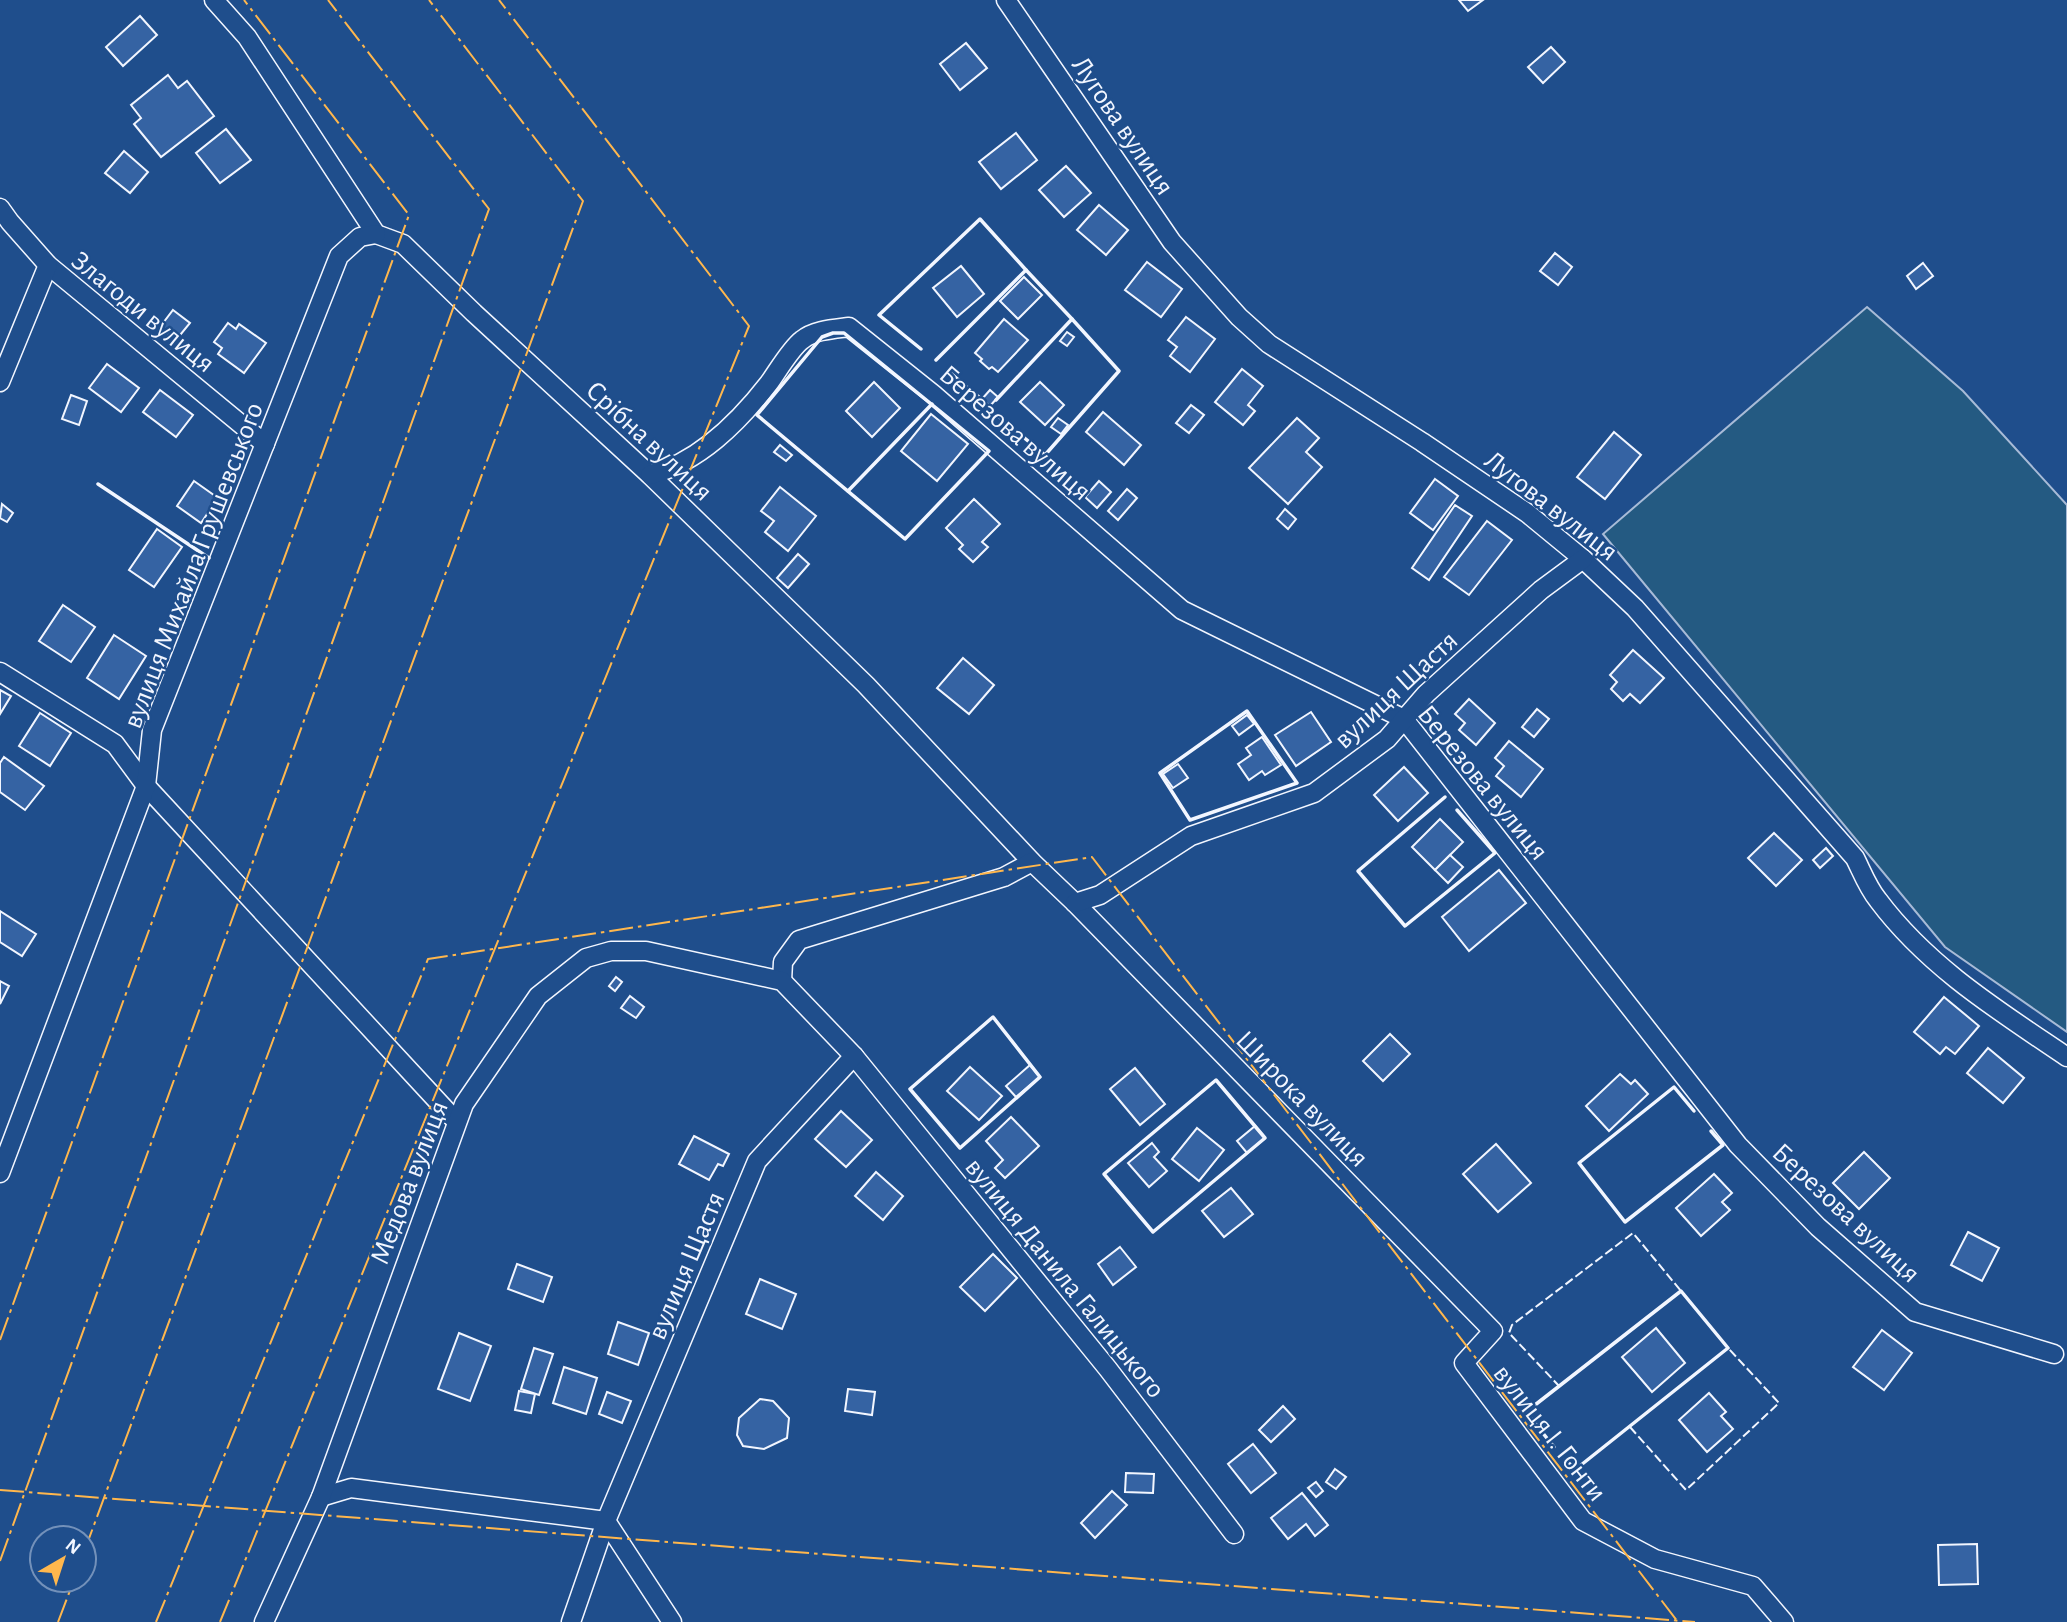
<svg xmlns="http://www.w3.org/2000/svg" width="2067" height="1622" font-family="'Alegreya Sans',sans-serif">
<style>
.green{fill:#245a82;stroke:#a8bbd7;stroke-width:2}
.building{fill:#3563a3;stroke:#f2f6ff;stroke-width:2}
.lines{fill:none;stroke-linecap:round;stroke-linejoin:round}
.minor-casing{stroke:#f2f6ff;stroke-width:21}
.minor{stroke:#1f4e8c;stroke-width:18}
.fence{stroke:#f2f6ff;stroke-width:2;stroke-dasharray:9 3.5;stroke-linecap:butt}
.wall{stroke:#f2f6ff;stroke-width:3.5}
.power{stroke:#ffb74d;stroke-width:2;stroke-dasharray:24 5 3.5 5;stroke-linecap:butt}
.labels{text-anchor:middle;stroke-width:5;stroke-linejoin:round;paint-order:stroke}
.street-label{font-size:28px;fill:#f2f6ff;stroke:#1f4e8c}
</style>
<rect width="100%" height="100%" fill="#1f4e8c"/>
<path class="green" d="M1867,307L1963,391L2067,505V1032L1945,947L1603,534Z"/>
<g class="building">
<path d="M1459,0H1483L1468,11Z"/>
<path d="M140,16L157,35L123,66L106,47Z"/>
<path d="M966,43L987,68L960,90L940,64Z"/>
<path d="M1551,47L1565,62L1543,83L1528,67Z"/>
<path d="M168,75L178,88L187,81L214,116L161,157L134,124L141,118L131,105Z"/>
<path d="M226,129L251,160L220,183L196,153Z"/>
<path d="M1016,133L1037,160L1001,189L979,162Z"/>
<path d="M124,151L148,172L130,193L105,173Z"/>
<path d="M1066,166L1091,193L1064,217L1039,190Z"/>
<path d="M1099,205L1128,230L1106,255L1077,230Z"/>
<path d="M1555,253L1572,267L1558,285L1540,271Z"/>
<path d="M1147,262L1182,289L1161,317L1125,290Z"/>
<path d="M1923,263L1933,276L1916,289L1907,276Z"/>
<path d="M961,266L984,294L957,317L933,288Z"/>
<path d="M1024,277L1042,295L1018,319L1000,301Z"/>
<path d="M173,310L190,323L176,340L160,327Z"/>
<path d="M1186,317L1215,339L1190,372L1170,356L1177,347L1168,340Z"/>
<path d="M1004,319L1028,340L998,372L992,367L989,369L980,361L982,359L975,353Z"/>
<path d="M228,323L236,329L239,324L266,343L244,373L218,354L222,348L214,342Z"/>
<path d="M1067,332L1074,337L1067,346L1060,341Z"/>
<path d="M107,364L139,388L121,412L89,388Z"/>
<path d="M1242,369L1263,386L1248,405L1255,411L1243,425L1215,402Z"/>
<path d="M874,382L900,408L872,437L846,411Z"/>
<path d="M1040,382L1064,405L1045,425L1020,402Z"/>
<path d="M160,390L193,415L176,437L143,412Z"/>
<path d="M990,390L998,397L990,406L982,399Z"/>
<path d="M71,395L87,401L79,425L62,419Z"/>
<path d="M1191,405L1204,415L1189,433L1176,423Z"/>
<path d="M1103,412L1141,445L1124,465L1086,432Z"/>
<path d="M931,414L968,444L937,481L901,451Z"/>
<path d="M1058,418L1068,425L1061,434L1051,427Z"/>
<path d="M1297,418L1319,438L1306,452L1322,467L1288,504L1249,468Z"/>
<path d="M1614,432L1641,455L1605,499L1577,477Z"/>
<path d="M780,445L792,455L786,461L774,452Z"/>
<path d="M1435,479L1458,496L1433,530L1410,513Z"/>
<path d="M194,481L218,498L201,523L177,506Z"/>
<path d="M1099,481L1111,492L1097,508L1085,497Z"/>
<path d="M780,487L816,516L788,551L765,532L774,521L761,511Z"/>
<path d="M1127,489L1137,498L1118,520L1108,511Z"/>
<path d="M974,499L1000,524L982,542L988,547L973,562L959,549L963,545L946,528Z"/>
<path d="M2,504L13,513L7,522L0,518Z"/>
<path d="M1455,505L1472,516L1429,580L1412,568Z"/>
<path d="M1285,509L1296,519L1288,529L1277,519Z"/>
<path d="M1487,521L1512,540L1469,595L1444,577Z"/>
<path d="M157,529L182,547L154,587L129,570Z"/>
<path d="M798,554L809,564L788,588L777,578Z"/>
<path d="M63,605L95,627L71,662L39,641Z"/>
<path d="M114,635L146,656L119,699L87,678Z"/>
<path d="M1633,650L1664,678L1640,703L1630,694L1623,701L1611,689L1617,682L1610,675Z"/>
<path d="M963,658L994,685L969,714L937,688Z"/>
<path d="M0,690L11,696L0,714Z"/>
<path d="M1469,699L1495,723L1476,745L1459,730L1465,723L1455,714Z"/>
<path d="M1537,709L1549,719L1534,737L1522,727Z"/>
<path d="M1311,712L1331,742L1296,766L1275,735Z"/>
<path d="M40,713L71,733L50,766L19,746Z"/>
<path d="M1247,715L1254,724L1239,735L1232,726Z"/>
<path d="M1262,737L1281,765L1265,775L1262,771L1249,780L1238,764L1251,755L1246,748Z"/>
<path d="M1509,741L1543,769L1521,797L1496,776L1504,766L1495,758Z"/>
<path d="M4,757L44,786L25,810L0,792V763Z"/>
<path d="M1178,764L1188,778L1173,788L1163,774Z"/>
<path d="M1404,767L1428,793L1398,821L1374,795Z"/>
<path d="M1440,819L1463,842L1435,870L1412,847Z"/>
<path d="M1774,833L1802,860L1776,886L1748,858Z"/>
<path d="M1826,848L1833,856L1820,868L1813,860Z"/>
<path d="M1450,855L1463,867L1448,883L1435,870Z"/>
<path d="M1499,870L1526,903L1469,951L1442,917Z"/>
<path d="M0,911L36,934L22,956L0,942Z"/>
<path d="M616,977L622,982L615,991L609,986Z"/>
<path d="M0,981L9,986L0,1004Z"/>
<path d="M630,996L644,1007L636,1018L621,1008Z"/>
<path d="M1944,997L1979,1026L1955,1054L1946,1047L1940,1054L1914,1032Z"/>
<path d="M1390,1034L1410,1054L1383,1081L1363,1061Z"/>
<path d="M1988,1048L2024,1078L2003,1103L1967,1073Z"/>
<path d="M1030,1065L1040,1077L1016,1097L1006,1086Z"/>
<path d="M970,1067L1002,1096L979,1120L947,1091Z"/>
<path d="M1135,1068L1165,1104L1140,1125L1110,1089Z"/>
<path d="M1620,1074L1631,1084L1635,1080L1648,1094L1609,1131L1586,1106Z"/>
<path d="M841,1111L872,1140L846,1167L815,1139Z"/>
<path d="M1011,1117L1039,1146L1005,1178L995,1168L1003,1160L986,1141Z"/>
<path d="M1255,1126L1265,1138L1247,1153L1237,1141Z"/>
<path d="M1197,1128L1224,1150L1199,1181L1172,1159Z"/>
<path d="M694,1136L729,1154L723,1166L718,1164L709,1180L679,1164Z"/>
<path d="M1152,1143L1159,1152L1154,1157L1167,1171L1149,1187L1128,1163Z"/>
<path d="M1496,1144L1531,1183L1498,1212L1463,1174Z"/>
<path d="M1864,1152L1890,1178L1859,1209L1833,1183Z"/>
<path d="M876,1172L903,1196L883,1220L855,1196Z"/>
<path d="M1714,1174L1732,1193L1722,1202L1730,1210L1701,1236L1676,1208Z"/>
<path d="M1231,1188L1253,1214L1224,1237L1202,1211Z"/>
<path d="M1968,1232L1999,1248L1982,1281L1951,1265Z"/>
<path d="M1120,1247L1136,1267L1113,1285L1098,1264Z"/>
<path d="M993,1254L1017,1278L985,1311L960,1287Z"/>
<path d="M517,1264L552,1277L543,1302L508,1289Z"/>
<path d="M760,1279L796,1294L782,1329L746,1314Z"/>
<path d="M618,1322L649,1333L638,1365L608,1354Z"/>
<path d="M1656,1328L1685,1363L1652,1392L1622,1357Z"/>
<path d="M1882,1330L1912,1353L1884,1390L1853,1367Z"/>
<path d="M459,1333L491,1346L470,1401L438,1389Z"/>
<path d="M534,1348L553,1354L539,1395L521,1389Z"/>
<path d="M564,1367L597,1378L586,1414L553,1403Z"/>
<path d="M848,1389L875,1392L872,1415L845,1411Z"/>
<path d="M519,1391L535,1394L531,1413L515,1410Z"/>
<path d="M607,1392L631,1401L622,1423L599,1414Z"/>
<path d="M1709,1393L1726,1412L1721,1416L1733,1429L1707,1452L1679,1420Z"/>
<path d="M760,1399L773,1401L789,1418L787,1438L764,1449L743,1446L737,1435L739,1418Z"/>
<path d="M1283,1406L1295,1419L1271,1442L1259,1430Z"/>
<path d="M1253,1444L1276,1473L1251,1493L1228,1464Z"/>
<path d="M1335,1469L1346,1477L1336,1489L1326,1482Z"/>
<path d="M1126,1473L1154,1474L1153,1493L1125,1492Z"/>
<path d="M1316,1482L1323,1491L1316,1497L1308,1488Z"/>
<path d="M1112,1491L1127,1505L1095,1538L1081,1523Z"/>
<path d="M1302,1493L1328,1525L1315,1536L1306,1524L1288,1539L1271,1518Z"/>
<path d="M1977,1544L1978,1584L1939,1585L1938,1545Z"/>
</g>
<g class="lines">
<g class="minor-casing">
<g id="minor">
<path d="M214,0L247,37L376,234L403,244L474,313L650,475L866,685L1032,862L1075,903L1493,1331L1464,1363L1583,1521L1655,1559L1753,1586L1784,1622"/>
<path d="M1006,0L1172,242L1239,317L1269,344L1422,442L1527,513L1583,559L1635,608L1855,858C1862,872 1868,888 1878,900C1928,967 1999,1011 2067,1057"/>
<path d="M0,208L10,222L48,265L265,444"/>
<path d="M0,382L48,265"/>
<path d="M650,475C699,462 738,423 769,383C777,372 791,348 802,340C814,330 833,329 849,327L933,394L1182,610L1404,719L1738,1145L1818,1227L1915,1312L2054,1354"/>
<path d="M0,672L115,744L146,786L456,1121"/>
<path d="M1075,903L1100,895L1191,836L1314,793L1387,739L1426,694L1541,590L1583,559"/>
<path d="M782,981L783,962L799,940L1004,877L1032,862"/>
<path d="M0,1173L146,786L152,730L339,256L360,237L376,234"/>
<path d="M321,1497L351,1488L606,1521"/>
<path d="M606,1521L672,1622"/>
<path d="M264,1622L321,1497L464,1104L538,996L586,958L611,951H646L782,981L854,1056L1108,1369L1234,1534"/>
<path d="M571,1622L606,1521L757,1161L854,1056"/>
</g>
</g>
<use href="#minor" class="minor"/>
<g class="fence">
<path d="M1560,1387L1509,1333L1512,1325L1633,1233L1681,1291"/>
<path d="M1630,1427L1686,1490L1779,1403L1728,1348"/>
</g>
<g class="wall">
<path d="M833,333H844L989,451L905,539L757,415L822,337Z"/>
<path d="M921,349L879,315L980,219L1026,270L936,360"/>
<path d="M948,371L986,403"/>
<path d="M996,400L1072,319L1026,270"/>
<path d="M998,416L1045,455L1119,371L1072,319"/>
<path d="M98,484L209,558"/>
<path d="M848,491L932,404"/>
<path d="M1247,711L1297,783L1190,820L1160,773Z"/>
<path d="M1445,797L1358,871L1405,926L1495,853L1457,810"/>
<path d="M993,1017L1040,1077L960,1148L910,1089Z"/>
<path d="M1216,1080L1265,1138L1153,1232L1104,1174Z"/>
<path d="M1694,1111L1674,1087L1579,1163L1625,1222L1723,1145L1711,1131"/>
<path d="M1554,1447L1526,1412L1681,1291L1728,1348L1576,1469L1565,1460"/>
</g>
<g class="power">
<path d="M0,1340L409,215L244,0"/>
<path d="M0,1490L1695,1622"/>
<path d="M84,1552L583,201L429,0"/>
<path d="M0,1561L489,209L328,0"/>
<path d="M58,1622L74,1580"/>
<path d="M156,1622L428,959L1092,857L1678,1622"/>
<path d="M220,1622L749,326L499,0"/>
</g>
</g>
<g class="labels">
<g class="street-label">
<text transform="translate(1124 125) rotate(56)" y="10">Лугова вулиця</text>
<text transform="translate(144 311) rotate(39)" y="10">Злагоди вулиця</text>
<text transform="translate(1016 432) rotate(41)" y="10">Березова вулиця</text>
<text transform="translate(650 440) rotate(43)" y="10">Срібна вулиця</text>
<text transform="translate(1552 505) rotate(38)" y="10">Лугова вулиця</text>
<text transform="translate(192 565) rotate(-69)" y="10">вулиця Михайла Грушевського</text>
<text transform="translate(1395 689) rotate(-43)" y="10">вулиця Щастя</text>
<text transform="translate(1484 782) rotate(51)" y="10">Березова вулиця</text>
<text transform="translate(1303 1098) rotate(46)" y="10">Широка вулиця</text>
<text transform="translate(408 1182) rotate(-69)" y="10">Медова вулиця</text>
<text transform="translate(1847 1212) rotate(43)" y="10">Березова вулиця</text>
<text transform="translate(685 1265) rotate(-67)" y="10">вулиця Щастя</text>
<text transform="translate(1066 1277) rotate(51)" y="10">вулиця Данила Галицького</text>
<text transform="translate(1551 1432) rotate(52)" y="10">вулиця І. Гонти</text>
</g>
</g>
<g transform="translate(63 1559) rotate(39)"><circle r="33" fill="#1f4e8c" stroke="#7391ba" stroke-width="2"/>
<path d="M0-5L12 26L0 18L-12 26Z" fill="#ffb74d"/>
<text y="-10" font-size="19" font-weight="bold" text-anchor="middle" fill="#f2f6ff">N</text>
</g>
</svg>
